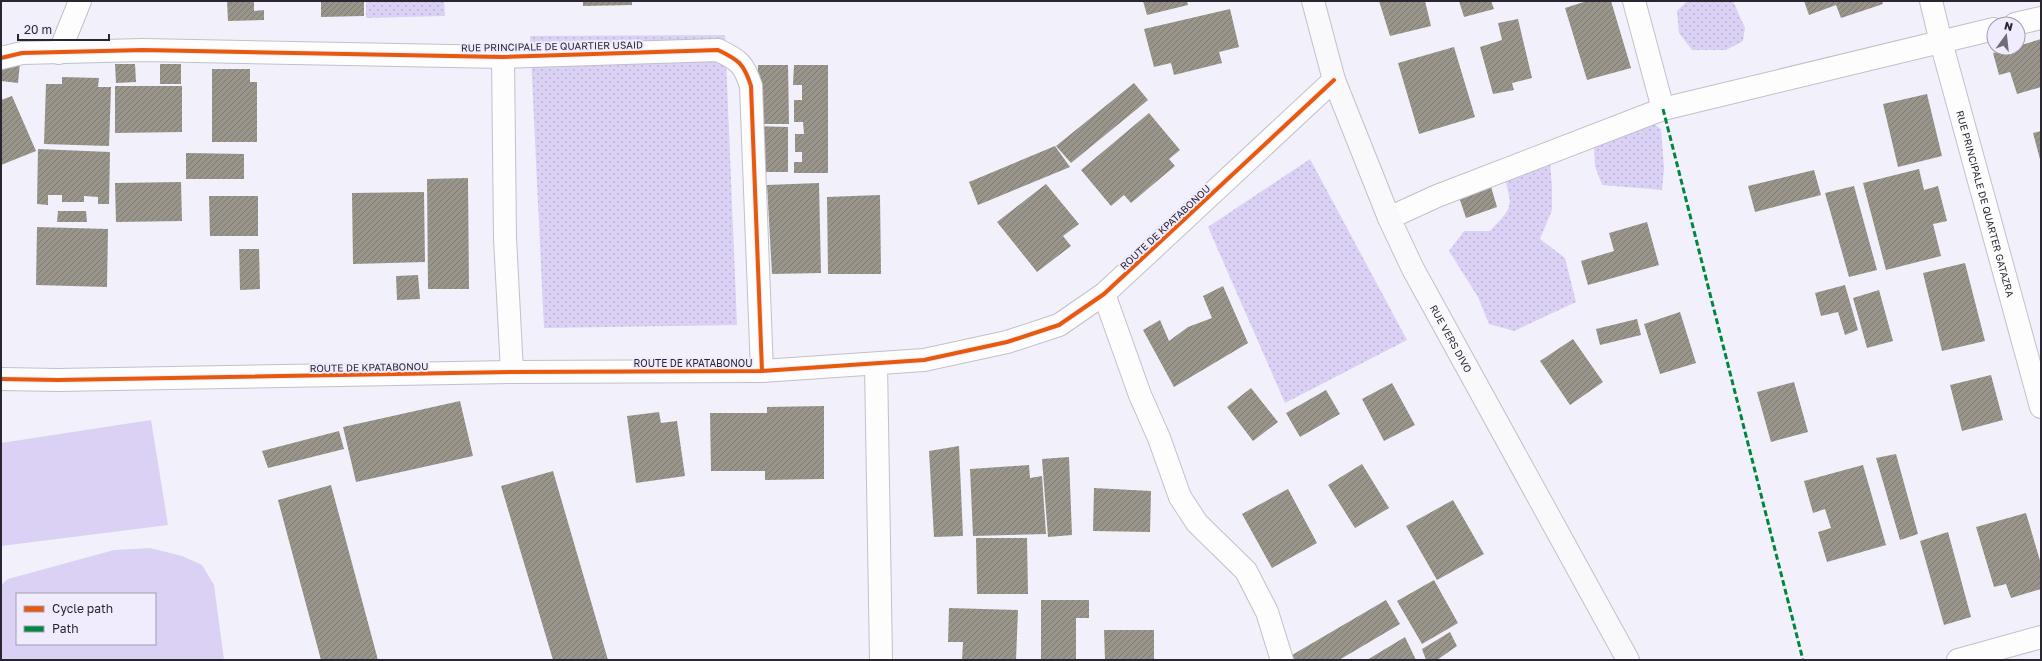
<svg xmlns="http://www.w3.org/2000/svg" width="2042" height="661" font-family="'Golos Text',sans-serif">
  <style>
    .grass { fill: url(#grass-dots) }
    .park { fill: #dad1f4; fill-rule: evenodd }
    .building { fill: url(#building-hatch) }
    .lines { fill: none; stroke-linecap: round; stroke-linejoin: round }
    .minor-casing { stroke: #c2c0ca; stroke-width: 24 }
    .secondary-casing { stroke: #c2c0ca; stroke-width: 24 }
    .minor { stroke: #fdfdfe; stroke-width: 22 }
    .secondary { stroke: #f9f8fb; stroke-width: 22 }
    .quiet { stroke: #00873e; stroke-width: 3; stroke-dasharray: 6 3; stroke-linecap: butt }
    .cycleway-casing { stroke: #f0ecfe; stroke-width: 6 }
    .cycleway { stroke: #e8590c; stroke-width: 4 }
    .labels { text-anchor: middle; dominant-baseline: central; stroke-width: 4; stroke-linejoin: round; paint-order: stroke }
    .street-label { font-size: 10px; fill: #292632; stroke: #f0ecfe }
  </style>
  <defs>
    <pattern id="grass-dots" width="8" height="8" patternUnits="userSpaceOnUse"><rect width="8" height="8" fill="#dad1f4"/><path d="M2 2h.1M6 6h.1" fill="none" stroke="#bbb3d2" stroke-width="1.8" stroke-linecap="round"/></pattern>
    <pattern id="building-hatch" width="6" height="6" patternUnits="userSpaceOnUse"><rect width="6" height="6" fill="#9a958b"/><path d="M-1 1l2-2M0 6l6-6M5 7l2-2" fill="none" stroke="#7e7972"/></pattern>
  </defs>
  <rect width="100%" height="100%" fill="#f2f0fa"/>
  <path class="grass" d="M366 1H444L445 16 366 18Z
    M1687 1H1733L1745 28 1743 41 1726 50H1692L1679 33 1677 11Z
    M725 35 737 325 544 328 530 36Z
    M1651 122 1661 129 1664 168 1662 190 1602 185 1595 166 1594 146Z
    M1549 147 1552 188V210L1540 239 1565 258 1576 302 1514 331 1489 324 1478 297 1449 251 1464 231H1490C1513 207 1513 208 1504 176Z
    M1310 159 1407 340 1285 403 1208 227Z"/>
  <path class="park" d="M151 420 168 525 1 546V443Z
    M150 548 182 556 202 565 214 585 224 660H1V585L8 579 114 550ZM17 594H155V644H17Z"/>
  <path class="building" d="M227 1H254V11L264 10V20L228 21Z
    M321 1H364V16L321 17Z
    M583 1H632V5L583 6Z
    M1143 1H1187L1188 5 1147 15Z
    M1379 1H1425L1431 26 1390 36Z
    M1459 1H1491L1494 9 1464 17Z
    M1587 1H1611L1631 68 1587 80 1565 8Z
    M1804 1H1882L1883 4 1841 18 1836 5 1809 15Z
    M1230 9 1239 47 1219 52 1222 63 1174 75 1171 63 1154 67 1144 29Z
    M1518 19 1532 78 1512 83 1514 90 1493 94 1480 47 1502 40 1498 23Z
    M2041 39V87L2017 94 2010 72 1999 75 1993 53 2018 48V46Z
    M1454 47 1475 117 1419 134 1398 63Z
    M1 61 20 63 18 83 1 81Z
    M115 64H135L136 82 116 83Z
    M160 64H181V84H160Z
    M758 65H788L789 124H758Z
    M794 65H828V173H794V162H802V152H795V134H804L803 122H794V100H802V85H793Z
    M212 69H250V82H257V142H212Z
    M62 77 99 78 98 87H111L109 146 44 144 46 84H62Z
    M1134 83 1148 100 1071 163 1056 146Z
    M115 86H182V132L115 133Z
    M1927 94 1942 156 1898 167 1883 104Z
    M12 96 36 151 1 165V100Z
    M1149 113 1180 150 1169 159 1175 166 1131 203 1124 195 1111 206 1081 170Z
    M758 126 788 127V172H759Z
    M2041 131V163L2033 133Z
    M1055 146 1070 167 978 205 969 182Z
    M38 149 110 152 109 204H98V197L84 196V202H62V195H48V205L37 204Z
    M186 153 244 154V179H186Z
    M1919 169 1924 190 1938 186 1947 221 1933 224 1941 256 1886 270 1863 183Z
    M1814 170 1821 195 1755 212 1748 186Z
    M468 178 469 289H428L427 179Z
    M1489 180 1497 207 1466 218 1457 191Z
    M181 182 182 221 116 222 115 183Z
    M819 183 821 273 772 274 767 185Z
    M1046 184 1079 224 1063 236 1071 246 1037 272 997 222Z
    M1854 186 1877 270 1849 277 1825 193Z
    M424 192 425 262 353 264 352 193Z
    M880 195 881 274H828L827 197Z
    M209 196H258V236H210Z
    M58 211H86L87 222H57Z
    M1647 222 1659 265 1588 285 1581 261 1614 251 1609 233Z
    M37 227 108 229 107 287 36 285Z
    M239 249H259L260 289 240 290Z
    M1965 263 1985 341 1942 351 1923 273Z
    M418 275 420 299 397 300 396 276Z
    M1845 285 1858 330 1845 335 1838 312 1821 316 1815 293Z
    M1223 286 1248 343 1174 387 1143 330 1160 320 1169 341 1188 327 1212 318 1203 296Z
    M1879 290 1893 341 1867 348 1853 298Z
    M1680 312 1696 363 1660 374 1644 324Z
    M1637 319 1641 335 1600 345 1596 329Z
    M1573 339 1603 382 1570 405 1540 361Z
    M1991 375 2003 420 1962 431 1950 385Z
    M1794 382 1808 432 1771 442 1757 392Z
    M1392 383 1415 425 1384 441 1362 399Z
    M1251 388 1278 422 1253 441 1227 407Z
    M1326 390 1340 414 1300 437 1286 413Z
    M460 401 473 456 356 482 343 427Z
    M824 406V479L765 480V471H711L710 413H767V407Z
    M659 412 661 423 677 421 685 476 636 483 627 416Z
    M339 431 344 449 268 468 262 451Z
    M959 446 963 536 934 537 929 451Z
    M1896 454 1918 534 1900 540 1876 458Z
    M1069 457 1072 535 1048 537 1042 459Z
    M1362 464 1389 508 1355 528 1328 485Z
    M1029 465 1030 478 1042 476 1046 534 973 536 970 469Z
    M1863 465 1886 545 1827 562 1818 532 1831 528 1825 509 1813 513 1804 481Z
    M553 471 608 660H553L501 486Z
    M331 485 378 660H321L278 500Z
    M1094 488 1151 491 1150 532 1093 531Z
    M1288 489 1317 543 1272 568 1242 514Z
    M1453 500 1484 554 1437 580 1406 526Z
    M2026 513 2041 564V589L2011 598 2006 584 1994 587 1976 527Z
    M1948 532 1971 617 1944 625 1920 541Z
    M976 538H1027L1028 594H977Z
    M1434 580 1458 623 1422 644 1397 601Z
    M1041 600H1089V618H1076V660H1041Z
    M1386 600 1400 624 1339 660H1294L1292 655Z
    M949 608 1018 610 1016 660H962L963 642H948Z
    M1104 630H1154V660H1105Z
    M1450 632 1457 646 1437 660H1426L1422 649Z
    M1405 637 1416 660H1367Z"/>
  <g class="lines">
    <defs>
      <g id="minor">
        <path d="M1634 1 1663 109"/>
        <path id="s1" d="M1931 1 1941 42 2041 407"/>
        <path d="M2015 24 2041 18"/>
        <path d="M59 53 80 1"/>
        <path d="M503 57 505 238 512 372"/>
        <path d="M1 58 22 53 143 50 503 57 718 50C739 60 744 64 751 86L762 371"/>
        <path d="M1389 218 1437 196 1663 109 1994 29"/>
        <path d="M1104 294 1140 395 1159 438 1180 497 1197 523 1246 571 1267 612 1282 660"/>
        <path d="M876 364 881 660"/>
        <path d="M1 379 58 380 512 372 762 371 924 360 1007 342 1059 325 1104 294 1334 80"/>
        <path d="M1958 660 2041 637"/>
      </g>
      <g id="secondary">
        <path id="s2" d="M1313 1 1334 80 1389 218 1413 269 1628 660"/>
      </g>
    </defs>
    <use href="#minor" class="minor-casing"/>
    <use href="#secondary" class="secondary-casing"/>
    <use href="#minor" class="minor"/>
    <use href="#secondary" class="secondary"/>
    <path class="quiet" d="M1663 109 1803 660"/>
    <defs>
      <path id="cycleway" d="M1 58 22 53 143 50 503 57 718 50C739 60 744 64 751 86L762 371
        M1 379 58 380 512 372 762 371 924 360 1007 342 1059 325 1104 294 1334 80"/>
    </defs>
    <use href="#cycleway" class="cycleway-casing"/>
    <use href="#cycleway" class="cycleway"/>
  </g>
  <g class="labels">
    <g class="street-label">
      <text transform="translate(552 46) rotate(-1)">RUE PRINCIPALE DE QUARTIER USAID</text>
      <text stroke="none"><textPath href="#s1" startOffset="210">RUE PRINCIPALE DE QUARTER GATAZRA</textPath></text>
      <text transform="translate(1165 227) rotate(-43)">ROUTE DE KPATABONOU</text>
      <text stroke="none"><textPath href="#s2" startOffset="366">RUE VERS DIVO</textPath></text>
      <text x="693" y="363">ROUTE DE KPATABONOU</text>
      <text transform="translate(369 367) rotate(-1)">ROUTE DE KPATABONOU</text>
    </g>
  </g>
  <rect width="2042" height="661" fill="none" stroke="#292632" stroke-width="4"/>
  <rect x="16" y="593" width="140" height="52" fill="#f0ecfe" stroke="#a09dac"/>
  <rect x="24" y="606" width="20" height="6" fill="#e8590c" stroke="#a09dac"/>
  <text x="52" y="613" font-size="12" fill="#292632">Cycle path</text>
  <rect x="24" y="626" width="20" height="6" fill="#00873e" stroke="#a09dac"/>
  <text x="52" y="633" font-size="12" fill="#292632">Path</text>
  <g transform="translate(2006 36) rotate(15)"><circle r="19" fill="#f0ecfe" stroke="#a09dac"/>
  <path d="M0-3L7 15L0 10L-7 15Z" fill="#6f6d78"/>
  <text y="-6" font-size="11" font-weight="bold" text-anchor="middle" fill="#292632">N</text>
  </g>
  <path d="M18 34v6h91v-6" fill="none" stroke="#292632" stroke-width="2"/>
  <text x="24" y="34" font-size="12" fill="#292632" stroke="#f0ecfe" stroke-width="3" paint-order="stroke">20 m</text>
</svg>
